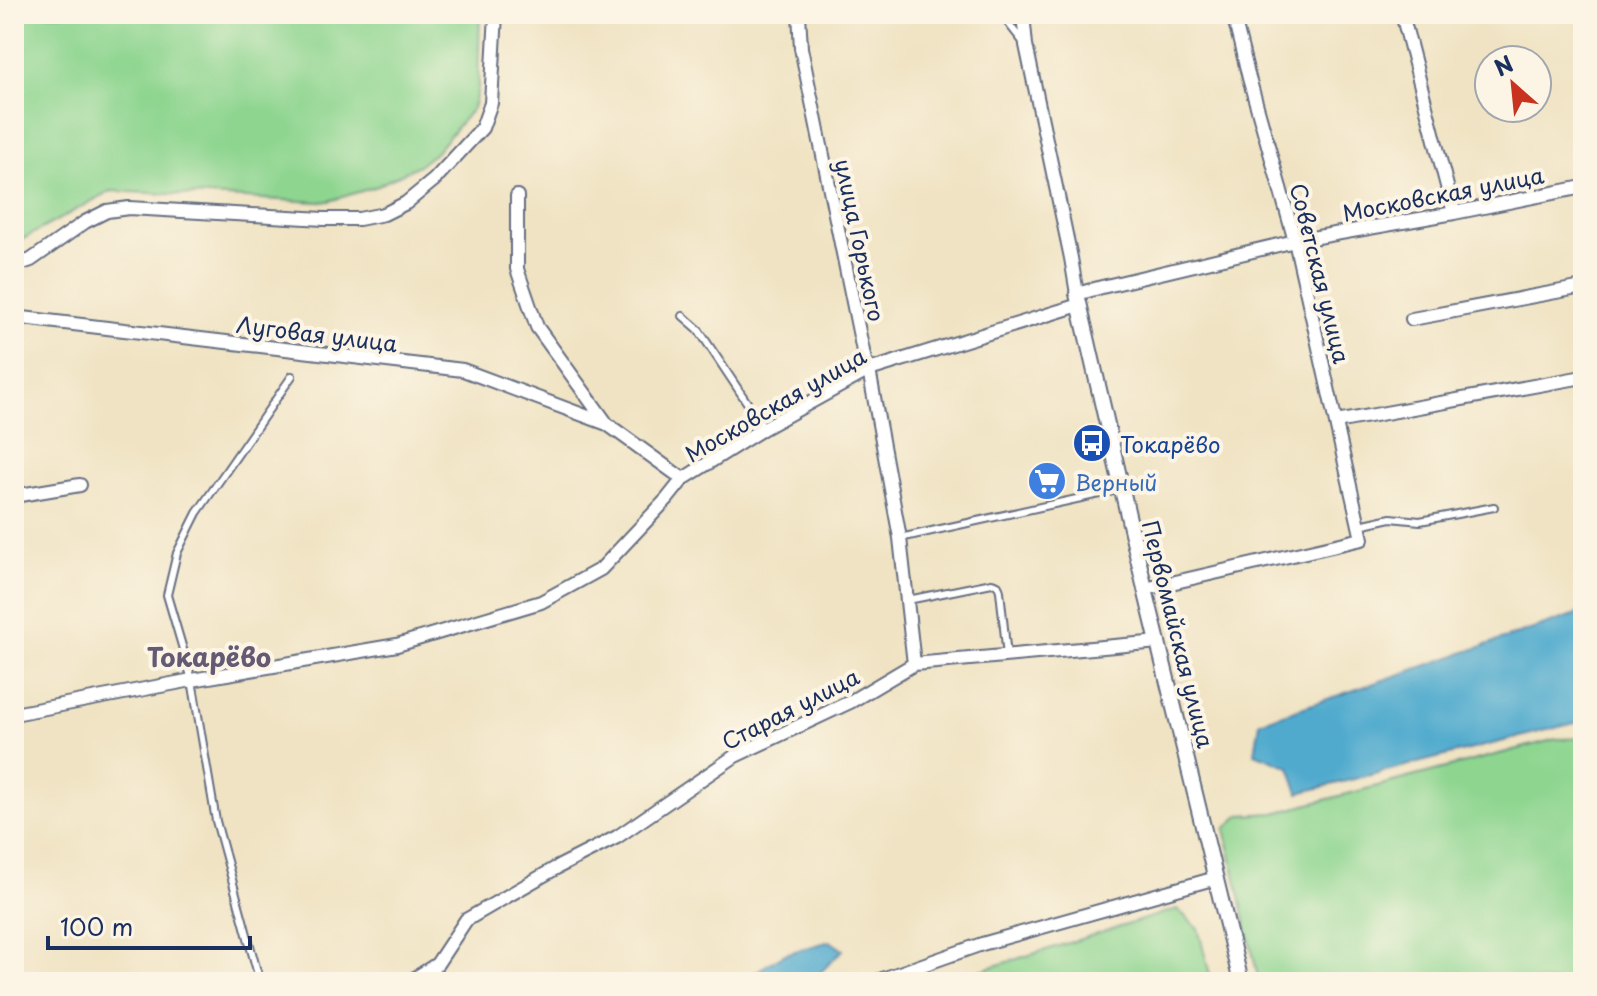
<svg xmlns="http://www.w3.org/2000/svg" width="1597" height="996" font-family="'Playpen Sans',sans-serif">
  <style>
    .green { fill: #8ed590; stroke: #548277; stroke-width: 2 }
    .water { fill: #50aace; stroke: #366c96; stroke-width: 2 }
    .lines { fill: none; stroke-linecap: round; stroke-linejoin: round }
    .service-casing { stroke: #666e81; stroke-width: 10 }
    .minor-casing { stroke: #666e81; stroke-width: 16 }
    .tertiary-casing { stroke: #666e81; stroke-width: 18 }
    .service { stroke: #fff; stroke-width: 6 }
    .minor { stroke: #fff; stroke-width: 12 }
    .tertiary { stroke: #fff; stroke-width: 14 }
    .labels { text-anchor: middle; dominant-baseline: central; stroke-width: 8; stroke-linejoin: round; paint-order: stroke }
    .street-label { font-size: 22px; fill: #1b2f5e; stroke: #fcf5e5 }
    .transit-label { font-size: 22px; fill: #164399; stroke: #fcf5e5; text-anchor: start }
    .shop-label { font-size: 22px; fill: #366cbe; stroke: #fcf5e5; text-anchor: start }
    .quarter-label { font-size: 26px; font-weight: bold; fill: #655a73; stroke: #fcf5e5 }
  </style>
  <rect width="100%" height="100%" fill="#fcf5e5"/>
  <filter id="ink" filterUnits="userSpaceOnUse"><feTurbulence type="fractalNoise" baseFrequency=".0125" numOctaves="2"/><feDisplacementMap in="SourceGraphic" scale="16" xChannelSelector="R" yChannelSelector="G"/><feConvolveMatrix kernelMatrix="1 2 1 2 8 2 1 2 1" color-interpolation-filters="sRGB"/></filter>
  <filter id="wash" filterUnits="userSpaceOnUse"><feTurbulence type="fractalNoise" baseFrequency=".006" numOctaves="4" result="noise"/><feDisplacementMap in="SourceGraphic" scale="32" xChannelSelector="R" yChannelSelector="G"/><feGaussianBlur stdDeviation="1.8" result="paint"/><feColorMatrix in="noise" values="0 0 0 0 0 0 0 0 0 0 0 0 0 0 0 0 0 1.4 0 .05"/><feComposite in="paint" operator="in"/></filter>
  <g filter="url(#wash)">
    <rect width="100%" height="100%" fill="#f0e3c3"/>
    <path class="green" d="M14 14H480L478 89 473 108 435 153 419 165 375 187 329 201 319 202 110 191 14 244Z
      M1583 738V982H1259L1225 829 1240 815 1275 813 1556 739Z
      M1177 909 1198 928 1212 982H943Z"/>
    <path class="water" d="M1583 612V721L1299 793 1290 767 1255 753 1260 722Z
      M830 941 843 950 811 982H750V975L785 954Z"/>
  </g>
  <g filter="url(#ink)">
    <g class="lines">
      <defs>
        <path id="service" d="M1001 14 1023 42
          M683 316 698 329 764 428
          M1360 525 1391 518 1420 521 1494 507
          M900 538 1122 489
          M908 600 992 583 998 585 1000 591 1007 656
          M260 982 216 821 192 680 167 595 177 553 197 513 292 376"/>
        <path id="minor" d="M799 14 801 48 865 361 869 370 900 538 914 664
          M1023 14 1026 45 1071 258 1077 294 1102 287 1295 241 1454 213 1583 187
          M1402 14 1454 213
          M517 196V269L537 327 607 424 683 479
          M14 266 31 260 85 222 107 211 129 208 324 219H359L384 214 406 203 434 180 482 128 491 103 496 14
          M14 317 463 370 607 424
          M1412 319 1583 287
          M1336 422 1583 377
          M14 496 80 485
          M1145 589 1362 539 1295 241 1249 78 1234 18
          M14 714 192 680 397 645 541 602 601 569 667 499 683 479 764 428 869 370 1079 305
          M409 982 437 964 466 920 556 868 617 837 735 756 850 702 914 664 1159 642
          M874 982 982 944 1216 878"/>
        <path id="tertiary" d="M1077 294 1145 589 1241 982"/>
      </defs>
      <use href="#service" class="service-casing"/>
      <use href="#minor" class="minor-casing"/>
      <use href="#tertiary" class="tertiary-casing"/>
      <use href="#service" class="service"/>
      <use href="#minor" class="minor"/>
      <use href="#tertiary" class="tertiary"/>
    </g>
  </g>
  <defs>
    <symbol id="bus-disc" viewBox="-11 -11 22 22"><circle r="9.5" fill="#1a4fb4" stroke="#fcf5e5"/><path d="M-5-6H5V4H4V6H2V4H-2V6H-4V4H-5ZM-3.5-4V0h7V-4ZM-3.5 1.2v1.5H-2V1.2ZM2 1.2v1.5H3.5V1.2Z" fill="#fff"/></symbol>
    <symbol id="supermarket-disc" viewBox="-11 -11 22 22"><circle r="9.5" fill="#3f7fe0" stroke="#fcf5e5"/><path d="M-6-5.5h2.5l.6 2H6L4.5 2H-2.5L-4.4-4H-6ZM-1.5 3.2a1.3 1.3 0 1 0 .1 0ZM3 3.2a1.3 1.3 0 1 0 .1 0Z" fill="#fff"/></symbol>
  </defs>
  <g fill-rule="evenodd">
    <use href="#bus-disc" x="1070" y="421" width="44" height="44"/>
    <use href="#supermarket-disc" x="1025" y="459" width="44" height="44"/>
  </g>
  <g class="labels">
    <g class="street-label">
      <text transform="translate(1443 193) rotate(-11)">Московская улица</text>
      <text transform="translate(861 240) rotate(78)">улица Горького</text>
      <text transform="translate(1321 273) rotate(76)">Советская улица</text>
      <text transform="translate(317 333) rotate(7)">Луговая улица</text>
      <text transform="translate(775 404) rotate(-30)">Московская улица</text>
      <text transform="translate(1179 634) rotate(76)">Первомайская улица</text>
      <text transform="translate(790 708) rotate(-27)">Старая улица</text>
    </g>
    <g class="transit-label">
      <text x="1120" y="443">Токарёво</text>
    </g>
    <g class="shop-label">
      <text x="1075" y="481">Верный</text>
    </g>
    <g class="quarter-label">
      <text x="209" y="656">Токарёво</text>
    </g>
  </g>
  <rect width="1597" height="996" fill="none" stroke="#fcf5e5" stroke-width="48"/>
  <g transform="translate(1513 84) rotate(333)"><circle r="38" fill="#fcf5e5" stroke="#a2a6af" stroke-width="2"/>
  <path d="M0-6L14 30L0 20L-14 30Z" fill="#c8321e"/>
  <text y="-12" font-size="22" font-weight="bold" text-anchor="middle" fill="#1b2f5e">N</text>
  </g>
  <path d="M48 936v12h202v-12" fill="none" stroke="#1b2f5e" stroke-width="4"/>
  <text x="60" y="936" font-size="24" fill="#1b2f5e" stroke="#fcf5e5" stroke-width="6" paint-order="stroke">100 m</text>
</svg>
